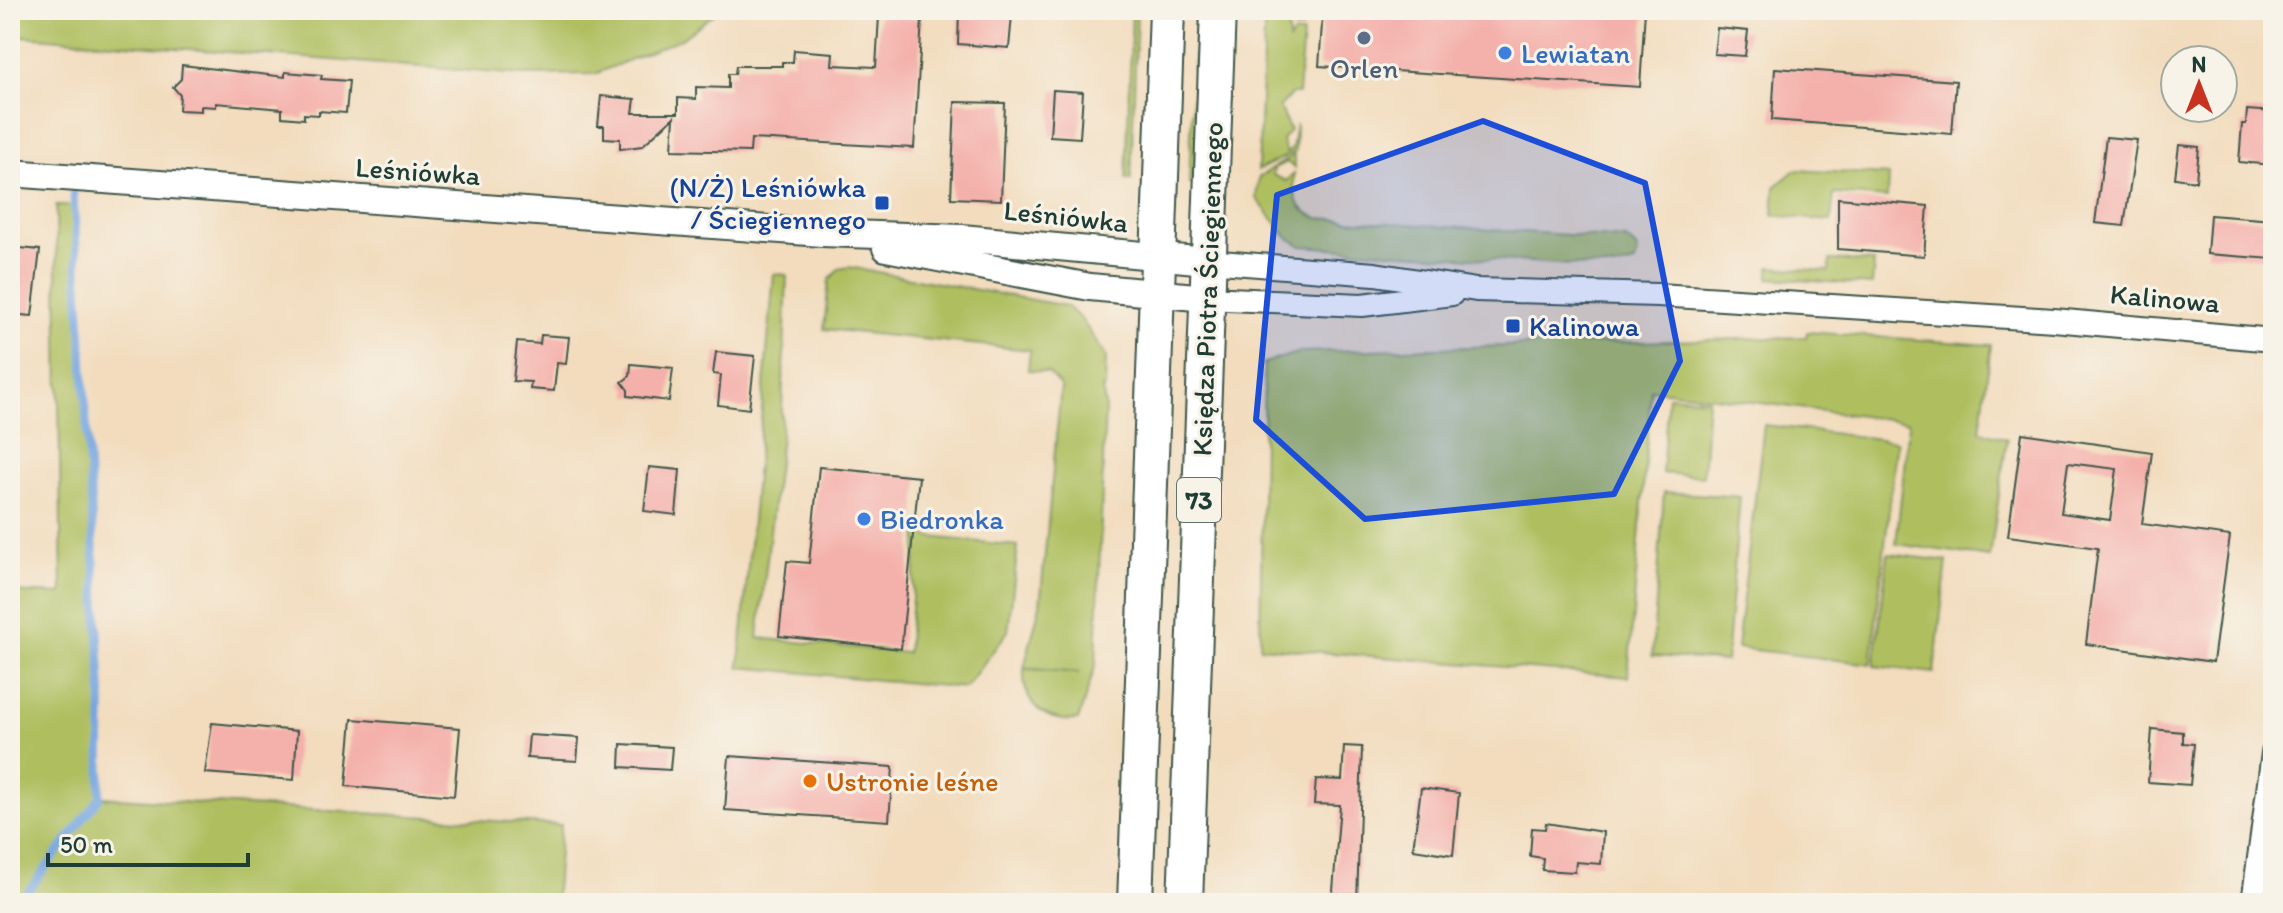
<svg xmlns="http://www.w3.org/2000/svg" width="2283" height="913" font-family="Itim,sans-serif">
  <style>
    .green { fill: #afbf61; stroke: #677e4a; stroke-width: 2 }
    .lines { fill: none; stroke-linecap: round; stroke-linejoin: round }
    .stream { stroke: #76a6e0; stroke-width: 8 }
    .building { fill: #f4b0aa; fill-rule: evenodd }
    .minor-casing { stroke: #3f5549; stroke-width: 26 }
    .tertiary-casing { stroke: #3f5549; stroke-width: 30 }
    .primary-casing { stroke: #3f5549; stroke-width: 38 }
    .minor { stroke: #fff; stroke-width: 22 }
    .tertiary { stroke: #fff; stroke-width: 26 }
    .primary { stroke: #fff; stroke-width: 34 }
    .marked { fill: #1d4ed8; fill-opacity: 0.2; stroke: #1d4ed8; stroke-width: 6; stroke-linejoin: round }
    .service-dot { fill: #5c6f8a; stroke: #f7f3e8; stroke-width: 3 }
    .shop-dot { fill: #3f7fe0; stroke: #f7f3e8; stroke-width: 3 }
    .transit-dot { fill: #1a4fb4; stroke: #f7f3e8; stroke-width: 3 }
    .food-dot { fill: #e8710a; stroke: #f7f3e8; stroke-width: 3 }
    .labels { text-anchor: middle; dominant-baseline: central; stroke-width: 6; stroke-linejoin: round; paint-order: stroke }
    .shield { fill: #f7f3e8; stroke: #60746a; stroke-width: 2 }
    .shield-label { font-size: 26px; font-weight: bold; fill: #1f3d34 }
    .shop-label { font-size: 28px; fill: #366cbe; stroke: #f7f3e8; text-anchor: start }
    .service-label { font-size: 28px; fill: #4e5e75; stroke: #f7f3e8 }
    .street-label { font-size: 28px; fill: #1f3d34; stroke: #f7f3e8 }
    .transit-label { font-size: 28px; fill: #164399; stroke: #f7f3e8; text-anchor: end }
    .food-label { font-size: 28px; fill: #c56008; stroke: #f7f3e8; text-anchor: start }
  </style>
  <rect width="100%" height="100%" fill="#f7f3e8"/>
  <filter id="ink" filterUnits="userSpaceOnUse"><feTurbulence type="fractalNoise" baseFrequency=".0125" numOctaves="2"/><feDisplacementMap in="SourceGraphic" scale="16" xChannelSelector="R" yChannelSelector="G"/><feConvolveMatrix kernelMatrix="1 2 1 2 8 2 1 2 1" color-interpolation-filters="sRGB"/></filter>
  <filter id="wash" filterUnits="userSpaceOnUse"><feTurbulence type="fractalNoise" baseFrequency=".006" numOctaves="4" result="noise"/><feDisplacementMap in="SourceGraphic" scale="32" xChannelSelector="R" yChannelSelector="G"/><feGaussianBlur stdDeviation="1.8" result="paint"/><feColorMatrix in="noise" values="0 0 0 0 0 0 0 0 0 0 0 0 0 0 0 0 0 1.4 0 .05"/><feComposite in="paint" operator="in"/></filter>
  <g filter="url(#wash)">
    <rect width="100%" height="100%" fill="#f2dcbd"/>
    <path class="green" d="M10 10H719L683 38 595 74 523 75 10 35Z
      M1132 10H1137L1131 180 1126 179Z
      M1196 10H1202L1194 184H1189Z
      M1265 10H1294V16L1303 17 1302 29H1294L1295 22H1288L1289 41 1294 34H1303L1298 94H1292L1279 107 1290 130 1282 140 1286 153 1292 149 1296 124 1295 152 1258 170Z
      M1294 155V168L1287 162 1274 168 1273 175 1286 181 1294 174C1293 195 1295 210 1318 218L1626 239 1638 250 1635 263 1614 268 1302 246 1287 237 1256 198 1259 177Z
      M1795 170 1888 175 1887 198 1834 194 1831 221 1773 215 1775 187Z
      M56 206H75L102 693 100 797 561 825 555 903H10V592L62 594Z
      M1830 260 1874 262 1872 285 1769 278V267L1829 271Z
      M849 267 1066 306 1081 319 1106 356 1105 387 1102 388 1105 405 1096 664 1078 720C1044 723 1022 704 1024 669L1080 673 1024 668 1040 605 1061 387 1049 373 1028 370 1030 350 824 329 829 280 839 269Z
      M774 274 787 275 781 436 758 638 907 653 918 533 930 537 1018 546 1008 631 965 688 739 667Z
      M1807 332 1991 345 1980 431 2007 439 1990 557 1896 544 1909 422 1651 389 1628 677 1260 647 1264 363 1300 352 1806 337Z
      M1668 396 1708 399 1703 476 1662 473Z
      M1764 425 1897 441 1871 664 1737 648Z
      M1664 492 1740 497 1726 661 1652 656Z
      M1888 554 1947 561 1934 673 1874 666Z"/>
    <g class="lines">
      <path class="stream" d="M19 903 100 797 102 693 73 187"/>
    </g>
    <g id="blocks">
      <path class="building" d="M1323 10H1645L1640 87 1319 66Z
        M959 11 1012 15 1009 48 958 44Z
        M879 16 922 19 914 148 751 139 750 152 672 150 674 117 642 146 620 149V139L604 138V126H598L601 96 635 99 633 113H678V98L696 99V87L728 88V74H735L736 66H782V62H793L794 50 833 53 832 65 876 67Z
        M1717 28 1748 31 1745 56 1714 54Z
        M182 65 285 77V72L322 75 321 79 349 81 346 113 319 111V115L304 114V119L282 117V109L216 103V107L201 106V111L179 110 180 95 173 87 181 79Z
        M1775 68 1956 81 1952 134 1772 120Z
        M1053 90 1083 92 1080 138 1050 136Z
        M955 102 1005 103 1001 200 951 198Z
        M2247 110 2273 112V165L2239 162 2242 124H2246Z
        M2106 137 2137 140 2124 226 2095 223Z
        M2179 145 2199 147 2196 181 2175 178Z
        M1838 198 1928 206 1924 256 1838 249Z
        M2210 215 2273 220V259L2207 254Z
        M10 247 40 250 32 316 10 314Z
        M541 335 569 337 566 364 557 363 554 391 530 389 531 382 513 381 517 342 540 344Z
        M716 352 755 356 749 409 718 405 721 375 713 374Z
        M631 364 673 368 669 401 628 396V390L622 382 630 376Z
        M2022 433 2152 452 2142 524 2230 536 2213 662 2086 644 2098 548 2008 536ZM2068 463 2117 469 2110 520 2061 513Z
        M649 467 680 470 676 515 644 511Z
        M819 467 919 477 901 649 779 636 787 561 809 563Z
        M352 719 460 728 454 796 346 786Z
        M212 723 297 731 294 780 205 773Z
        M2152 729 2183 732V743L2194 744 2190 785 2148 782Z
        M529 735 579 738 577 761 527 758Z
        M621 744 672 747 670 770 620 767Z
        M1344 746 1362 747 1357 903H1332L1340 805 1314 804 1316 779 1342 780Z
        M729 756 893 767 889 821 725 810Z
        M1421 788 1459 793 1453 855 1413 849Z
        M1546 823 1603 832 1601 864 1576 862 1575 872 1542 870 1543 858 1530 856 1532 828 1545 829Z"/>
    </g>
  </g>
  <g filter="url(#ink)">
    <use href="#blocks" fill-opacity="0" stroke="#3f5549" stroke-width="2"/>
    <g class="lines">
      <defs>
        <path id="minor" d="M1207 261 1375 274 1476 290 1658 295 2054 320 2273 340
          M1206 298 1362 305 1452 294
          M2253 903 2273 753"/>
        <path id="tertiary" d="M10 173 822 233 962 238 1207 261
          M886 248 1090 287 1206 298"/>
        <path id="primary" d="M1135 903 1167 10
          M1185 903 1218 10"/>
      </defs>
      <use href="#minor" class="minor-casing"/>
      <use href="#tertiary" class="tertiary-casing"/>
      <use href="#primary" class="primary-casing"/>
      <use href="#minor" class="minor"/>
      <use href="#tertiary" class="tertiary"/>
      <use href="#primary" class="primary"/>
    </g>
  </g>
  <path class="marked" d="M1483 121 1645 183 1680 361 1614 494 1365 519 1256 420 1277 195Z"/>
  <circle class="service-dot" cx="1364" cy="38" r="8"/>
  <g class="shop-dot">
    <circle cx="1505" cy="53" r="8"/>
    <circle cx="864" cy="519" r="8"/>
  </g>
  <g class="transit-dot">
    <rect x="874" y="195" width="16" height="16" rx="4"/>
    <rect x="1505" y="318" width="16" height="16" rx="4"/>
  </g>
  <circle class="food-dot" cx="810" cy="781" r="8"/>
  <g class="labels">
    <rect class="shield" x="1177" y="478" width="44" height="44" rx="6"/>
    <g class="shield-label">
      <text x="1199" y="500">73</text>
    </g>
    <g class="shop-label">
      <text x="1521" y="53">Lewiatan</text>
      <text x="880" y="519">Biedronka</text>
    </g>
    <g class="service-label">
      <text x="1364" y="68">Orlen</text>
    </g>
    <g class="street-label">
      <text transform="translate(418 171) rotate(4)">Leśniówka</text>
      <text transform="translate(1066 216) rotate(6)">Leśniówka</text>
      <text transform="translate(1207 289) rotate(-88)">Księdza Piotra Ściegiennego</text>
      <text transform="translate(2165 298) rotate(5)">Kalinowa</text>
    </g>
    <g class="transit-label">
      <text x="866" y="187">(N/Ż) Leśniówka<tspan x="866" dy="32">/ Ściegiennego</tspan></text>
      <text x="1529" y="326" text-anchor="start">Kalinowa</text>
    </g>
    <g class="food-label">
      <text x="826" y="781">Ustronie leśne</text>
    </g>
  </g>
  <rect width="2283" height="913" fill="none" stroke="#f7f3e8" stroke-width="40"/>
  <g transform="translate(2199 84)"><circle r="38" fill="#f7f3e8" stroke="#a1aaa0" stroke-width="2"/>
  <path d="M0-6L14 30L0 20L-14 30Z" fill="#c8321e"/>
  <text y="-12" font-size="22" font-weight="bold" text-anchor="middle" fill="#1f3d34">N</text>
  </g>
  <path d="M48 853v12h200v-12" fill="none" stroke="#1f3d34" stroke-width="4"/>
  <text x="60" y="853" font-size="24" fill="#1f3d34" stroke="#f7f3e8" stroke-width="6" paint-order="stroke">50 m</text>
</svg>
